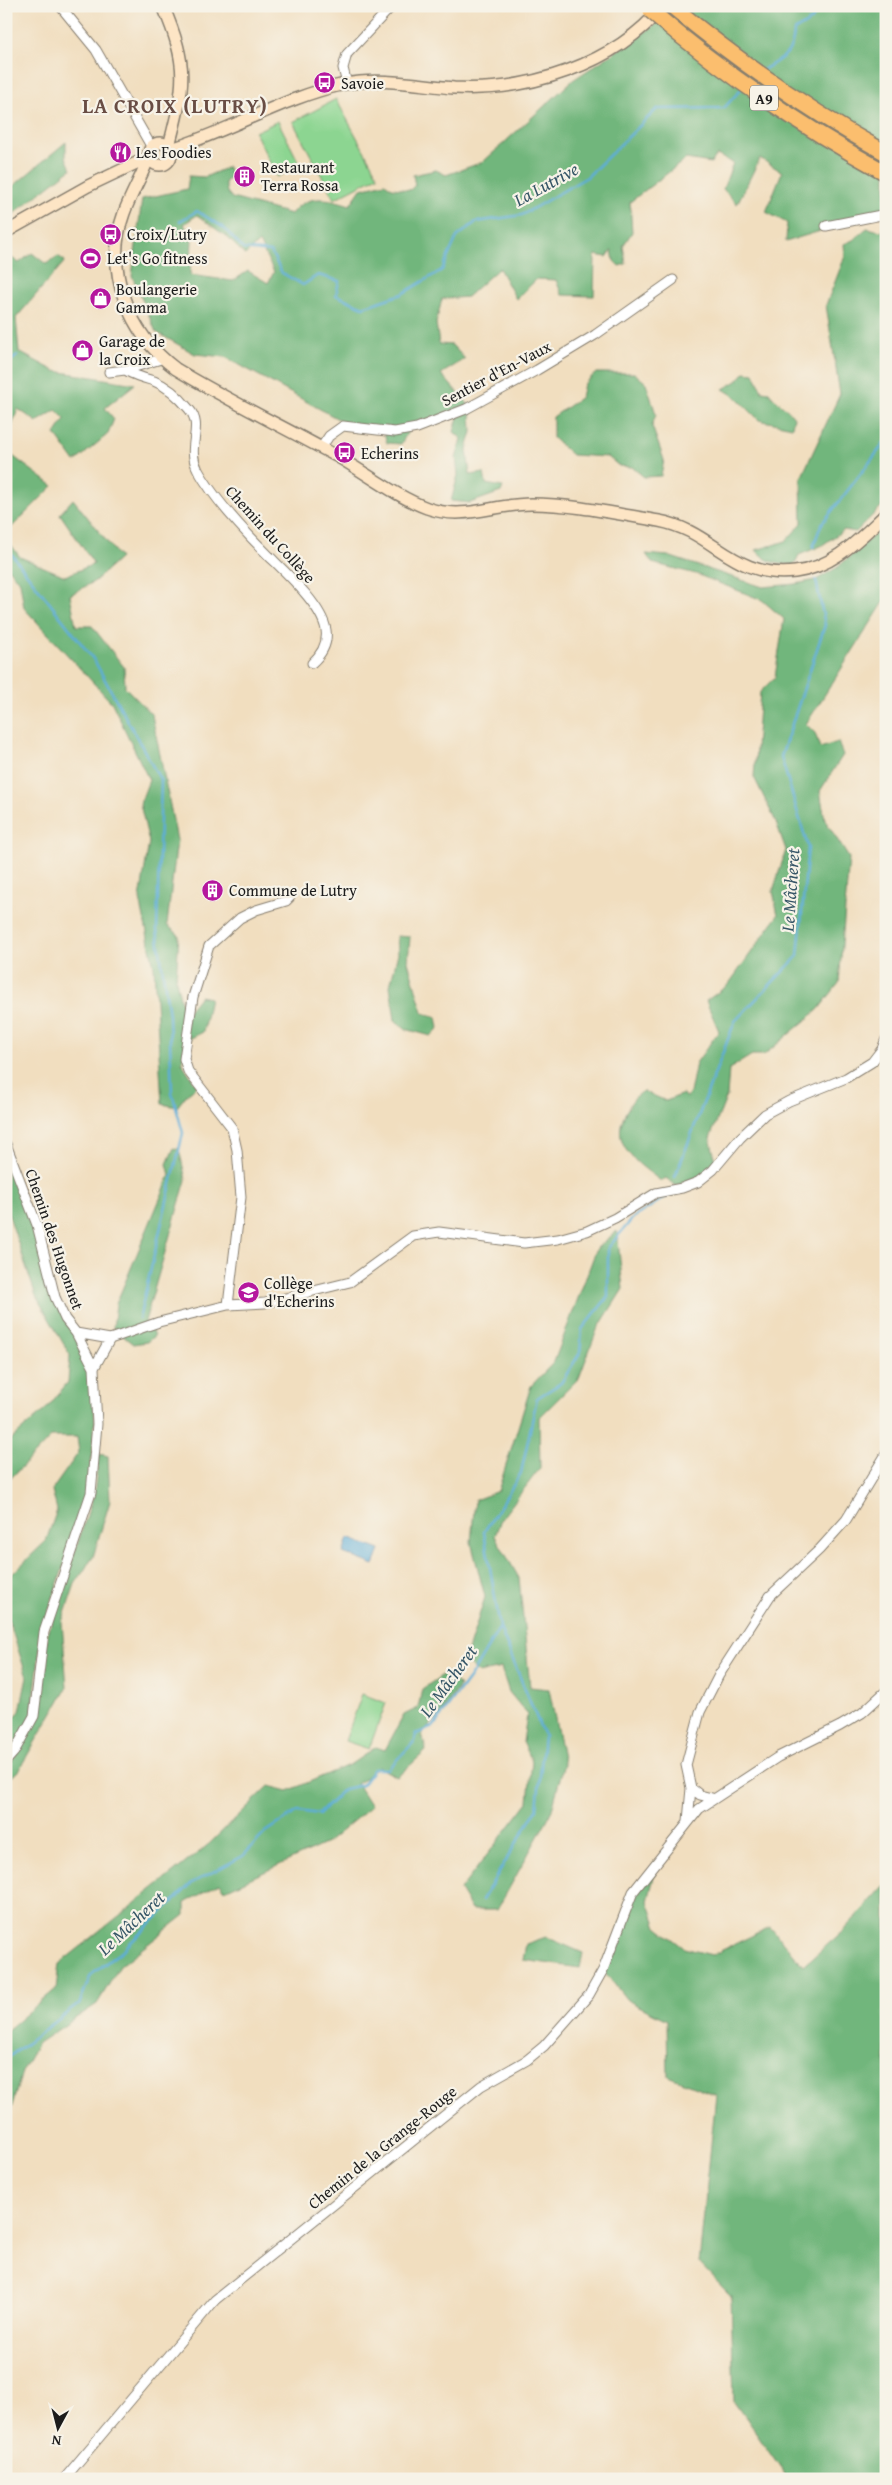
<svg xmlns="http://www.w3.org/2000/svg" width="892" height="2485" font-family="'Gentium Book Plus',serif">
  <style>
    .green { fill: #8cd591; stroke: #547856 }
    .forest { fill: #71b67b; stroke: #46694c; fill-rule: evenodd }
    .water { fill: #5dadd8; stroke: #3c647a }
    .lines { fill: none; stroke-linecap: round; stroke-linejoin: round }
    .stream { stroke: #5dadd8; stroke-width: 2.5 }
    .street-casing { stroke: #867d6e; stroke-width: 11 }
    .secondary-casing { stroke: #867d6e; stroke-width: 14 }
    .highway-casing { stroke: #867d6e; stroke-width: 18 }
    .street { stroke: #fff; stroke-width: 9 }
    .secondary { stroke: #fde5c5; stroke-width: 11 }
    .highway { stroke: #fbbe6e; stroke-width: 15 }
    .highway-bridge-casing { stroke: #867d6e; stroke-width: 18; stroke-linecap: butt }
    .highway-bridge { stroke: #fbbe6e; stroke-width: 15 }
    .labels { text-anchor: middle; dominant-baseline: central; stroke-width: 4.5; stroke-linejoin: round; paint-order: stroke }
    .shield { fill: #f7f3e8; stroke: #5e5c59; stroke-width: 1 }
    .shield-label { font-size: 15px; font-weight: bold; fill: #1c1c1c }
    .poi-label { font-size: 16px; fill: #1c1c1c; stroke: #f7f3e8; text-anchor: start }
    .street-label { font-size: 16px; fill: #1c1c1c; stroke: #f7f3e8 }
    .water-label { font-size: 18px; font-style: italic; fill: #365667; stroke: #f7f3e8 }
    .district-label { font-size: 21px; font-weight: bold; letter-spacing: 1px; fill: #694d44; stroke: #f7f3e8 }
  </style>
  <rect width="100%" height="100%" fill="#f7f3e8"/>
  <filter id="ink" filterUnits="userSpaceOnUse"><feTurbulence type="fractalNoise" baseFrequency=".02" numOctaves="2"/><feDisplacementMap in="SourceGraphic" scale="10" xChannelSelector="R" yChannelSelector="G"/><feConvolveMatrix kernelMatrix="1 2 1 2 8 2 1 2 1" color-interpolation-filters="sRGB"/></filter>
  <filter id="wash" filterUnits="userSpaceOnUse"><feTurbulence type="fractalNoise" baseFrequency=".0096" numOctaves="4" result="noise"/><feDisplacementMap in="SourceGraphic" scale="20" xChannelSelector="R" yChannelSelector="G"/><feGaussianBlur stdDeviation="1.12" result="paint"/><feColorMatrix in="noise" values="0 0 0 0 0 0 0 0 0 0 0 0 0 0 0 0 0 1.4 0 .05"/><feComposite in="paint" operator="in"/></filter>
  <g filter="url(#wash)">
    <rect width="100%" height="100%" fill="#f1debf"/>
    <path class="green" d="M336 99 378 176 334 199 293 122Z
      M278 121 300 165 277 177 255 132Z
      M362 1694 386 1703 369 1749 345 1741Z"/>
    <path class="forest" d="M673 6H886V210C853 224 819 230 786 242L787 223 766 212 782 172 760 158 737 204 723 189 733 163 717 155 711 163 686 159 630 202 632 232 623 246 626 264 619 266 614 261 612 250 607 257 595 255 594 296 562 295 556 280 537 279 516 299 499 268 467 297 442 299 436 323 439 344 452 345 465 359 441 374 469 405 411 426 401 444 387 443 383 429 349 425 225 357 195 354 156 332 132 276 142 199 187 189 189 176 205 177 228 167 231 178 225 182 227 192 232 198 291 214C307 193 328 198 350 205L361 189 385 183 392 188 410 190 415 185 413 175 436 170 446 175 483 162 573 80 651 28ZM197 215 227 237 245 255 259 242 274 272 268 283 248 271 233 281 190 275 192 240 184 224Z
      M66 142V157L71 169 13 214 12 221 6 225V192Z
      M867 228 881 231 886 229V502L856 532 844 530 821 546 799 555 794 565C777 564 767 563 756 550L786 541 802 523 801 478 840 394 826 305 845 256 844 244 853 240Z
      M32 253 46 264 58 256 65 261 16 318 19 352 55 371 135 384 105 408 114 419 108 434 75 462 55 434 65 419 56 410 37 422 18 409 6 443V254L19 263Z
      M745 372 754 373 762 391 769 392C777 403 787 407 794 417L792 427 759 420 736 397 723 389 737 381Z
      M596 373H634L646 383 656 414 652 426 664 460 661 476 644 477 632 467 619 466 608 457 572 455 553 438V417L581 397 584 384Z
      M471 411 472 432 467 449 470 475 484 473 486 484 503 487 501 492 470 503 451 501 458 475 456 458 462 439 454 432 458 417Z
      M6 451 53 486 6 533Z
      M73 499 120 558 95 581 70 595 76 626H92L124 667 125 687 152 715 177 840 167 925 179 935 176 980 184 1015 200 996 210 998 203 1032 185 1041 182 1063 197 1086 188 1093 177 1107 162 1104 154 967 140 899 149 842 140 804 149 780 112 703 24 608 20 582 6 566V538L20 557 65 576 94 564 60 514Z
      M886 524V599L806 724 815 733 820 748 838 742 843 755 820 791 825 820 849 858 839 983 818 1010 764 1055H752L729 1069 727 1096 710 1138 716 1161 700 1176 676 1186 666 1178 661 1181C637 1163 608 1145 626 1112 631 1103 634 1096 643 1091L666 1101 683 1094 686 1098 690 1093 696 1063 719 1031 706 1001 728 985 778 915 773 891 786 850 776 822 754 777 760 692 775 677 784 619 762 600 696 574 652 563 646 554 668 556 763 587 795 584 816 580 838 567Z
      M397 936 410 937 408 962 423 1013 437 1017 439 1028 431 1036 405 1029 395 1020 390 986 398 953Z
      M174 1148 179 1149 186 1180 145 1321 155 1335 147 1342 133 1344 113 1328 116 1304 170 1175 167 1164Z
      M7 1154 35 1232 53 1299 75 1334 91 1369 95 1422 88 1493 42 1631 32 1716 15 1744 6 1728 20 1711 27 1677 6 1612V1580L46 1541 57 1510 52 1490 79 1452 77 1437H51L6 1483V1444L47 1408 68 1382 70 1355 36 1296 6 1207Z
      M617 1231 623 1289 597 1330 579 1378 539 1418 540 1468 501 1519 495 1536 519 1578 530 1687 549 1689 564 1763 551 1813 497 1910H472L460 1890 528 1802 532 1761 523 1742 527 1714 509 1692 501 1668 478 1673 465 1660 485 1597 471 1542 475 1500 498 1491 531 1386 554 1362 597 1248Z
      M99 1454 108 1456 110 1501 93 1557 75 1584 62 1622 67 1688 18 1771 6 1782V1766L17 1755 38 1719 48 1633 94 1494Z
      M447 1672 460 1686 439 1716 422 1733 426 1751 397 1777 379 1767 357 1784 371 1806 327 1843 225 1890 220 1883 185 1903V1915L120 1966 97 2004 38 2043 22 2072 6 2126V2031L56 1989 59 1964 209 1844 269 1786 288 1791 351 1764 376 1747 385 1750 404 1715 418 1708 422 1689Z
      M658 1860 648 1901 657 1927 684 1948 712 1955 770 1927 803 1966 842 1932 886 1884V2479H788L734 2402 731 2296 699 2263 716 2095 668 2076 667 2020 627 2000 603 1970 633 1892Z
      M546 1937 583 1953 580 1968 523 1960 526 1944Z"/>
    <path class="water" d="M348 1538 380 1550 374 1565 343 1553Z"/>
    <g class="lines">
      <path class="stream" d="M763 70C782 58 793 55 794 31L812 20 818 6
        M180 221 197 211 224 228 243 249 271 252 282 273 303 285 318 275 339 281 336 295 363 307 402 294 442 270 457 237 476 222 522 215 587 177 657 109 724 108 742 88
        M6 365 17 356
        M6 547 94 660 161 781 157 930 169 1015 172 1093 183 1133 139 1319
        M813 547 821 525 886 441
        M675 1177 735 1021 798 956 808 847 781 757 825 625 816 580
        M482 1900 537 1809 544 1736 500 1628
        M6 2059 79 2004 91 1975 124 1949 192 1883 243 1856 266 1832 298 1811 319 1814 344 1789 362 1785 374 1769H388L415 1741 416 1734 433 1727 470 1677 500 1627 484 1532 521 1473 537 1398 561 1383 580 1353 582 1329 608 1297V1248L633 1218 669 1195"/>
    </g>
  </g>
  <g filter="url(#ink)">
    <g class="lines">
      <defs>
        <path id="street" d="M60 6 96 50 151 146
          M347 84 343 68 347 54 392 6
          M826 226 886 214
          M125 370C135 376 143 378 154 381 167 386 180 398 189 409 205 427 185 446 198 470 214 499 245 532 268 555 285 572 322 605 326 630 328 643 322 654 312 663
          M109 372 125 370 161 359
          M321 448 329 436 343 426 395 432 417 428 466 409 537 370 595 335 673 280
          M6 1144 37 1225 55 1297 65 1319 76 1333 94 1368
          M228 1305 241 1197 237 1150 232 1128 188 1071 184 1059 193 997 209 946 240 918 256 910 286 901 290 897
          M76 1333 110 1339
          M6 1761 14 1752 34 1716 44 1632 91 1493 97 1424 94 1368 110 1339 159 1322 228 1305 265 1303 350 1282 413 1236 439 1232 524 1243 558 1239 587 1231 615 1218 656 1193 682 1188 698 1182 713 1170 740 1138 765 1114 789 1101 846 1078 872 1062 882 1049 886 1039
          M691 1788 700 1795 712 1798
          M688 1821 691 1788 686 1765 700 1712 719 1675 770 1596 819 1550 846 1520 886 1454
          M64 2479 215 2300 481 2086 527 2060 544 2046 589 1995 603 1970 633 1892 699 1809 778 1757 840 1726 862 1713 886 1691"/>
        <path id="secondary" d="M163 6C189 67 185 84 169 146
          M149 154a11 11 0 1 1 22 0a11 11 0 1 1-22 0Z
          M171 149C230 131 284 97 345 84 381 77 418 85 454 88 527 92 615 65 663 6
          M149 157C142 176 131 194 124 213 103 271 129 334 176 369 229 401 284 427 338 457 366 473 397 497 427 508 465 521 493 504 531 504 573 504 617 514 659 521 714 531 732 579 795 572 834 567 859 539 886 514
          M6 232 88 186 149 157"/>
        <path id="highway" d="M672 6C739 62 810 111 886 153"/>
      </defs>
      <use href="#street" class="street-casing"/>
      <use href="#secondary" class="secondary-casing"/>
      <use href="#highway" class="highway-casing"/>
      <use href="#street" class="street"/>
      <use href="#secondary" class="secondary"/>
      <use href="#highway" class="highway"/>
      <defs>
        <path id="highway-bridge" d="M651 11C723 73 802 127 886 173"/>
      </defs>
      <use href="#highway-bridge" class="highway-bridge-casing"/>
      <use href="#highway-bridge" class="highway-bridge"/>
    </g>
  </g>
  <defs>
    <symbol id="bus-disc" viewBox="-11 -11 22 22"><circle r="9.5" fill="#b5179e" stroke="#f7f3e8"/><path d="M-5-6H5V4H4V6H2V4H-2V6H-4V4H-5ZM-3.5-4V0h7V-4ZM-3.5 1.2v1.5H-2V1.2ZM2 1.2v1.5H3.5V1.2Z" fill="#fff"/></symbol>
    <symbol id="restaurant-disc" viewBox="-11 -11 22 22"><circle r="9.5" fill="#b5179e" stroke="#f7f3e8"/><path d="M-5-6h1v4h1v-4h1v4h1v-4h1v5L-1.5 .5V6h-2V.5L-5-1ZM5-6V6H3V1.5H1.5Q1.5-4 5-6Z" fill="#fff"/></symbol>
    <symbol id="building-disc" viewBox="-11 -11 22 22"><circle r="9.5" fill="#b5179e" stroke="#f7f3e8"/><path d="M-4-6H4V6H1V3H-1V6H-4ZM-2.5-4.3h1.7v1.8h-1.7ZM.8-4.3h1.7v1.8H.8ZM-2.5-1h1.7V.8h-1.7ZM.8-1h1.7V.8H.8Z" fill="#fff"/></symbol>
    <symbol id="stadium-disc" viewBox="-11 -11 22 22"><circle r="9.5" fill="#b5179e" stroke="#f7f3e8"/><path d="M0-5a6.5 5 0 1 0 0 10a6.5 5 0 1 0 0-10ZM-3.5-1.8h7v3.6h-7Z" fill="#fff"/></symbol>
    <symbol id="shop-disc" viewBox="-11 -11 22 22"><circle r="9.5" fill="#b5179e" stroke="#f7f3e8"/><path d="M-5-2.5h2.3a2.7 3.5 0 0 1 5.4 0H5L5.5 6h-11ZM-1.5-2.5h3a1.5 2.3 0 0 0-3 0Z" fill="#fff"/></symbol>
    <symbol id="school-disc" viewBox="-11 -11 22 22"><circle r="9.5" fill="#b5179e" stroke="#f7f3e8"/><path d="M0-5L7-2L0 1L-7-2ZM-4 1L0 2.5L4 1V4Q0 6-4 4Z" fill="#fff"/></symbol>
  </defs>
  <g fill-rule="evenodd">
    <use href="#bus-disc" x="312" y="70" width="25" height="25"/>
    <use href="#restaurant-disc" x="108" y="140" width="25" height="25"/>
    <use href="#building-disc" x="232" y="164" width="25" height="25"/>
    <use href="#bus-disc" x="98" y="222" width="25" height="25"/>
    <use href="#stadium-disc" x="78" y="246" width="25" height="25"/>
    <use href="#shop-disc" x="88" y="286" width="25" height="25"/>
    <use href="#shop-disc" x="70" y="338" width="25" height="25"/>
    <use href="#bus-disc" x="332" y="440" width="25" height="25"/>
    <use href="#building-disc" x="200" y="878" width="25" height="25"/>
    <use href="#school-disc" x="236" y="1280" width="25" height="25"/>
  </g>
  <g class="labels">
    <rect class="shield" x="750" y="85.5" width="28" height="25" rx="4"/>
    <g class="shield-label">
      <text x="764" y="98">A9</text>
    </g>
    <g class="poi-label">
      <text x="341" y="83">Savoie</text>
      <text x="136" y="152">Les Foodies</text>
      <text x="261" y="167">Restaurant<tspan x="261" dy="18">Terra Rossa</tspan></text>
      <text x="127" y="234">Croix/Lutry</text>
      <text x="107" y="258">Let's Go fitness</text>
      <text x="116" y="289">Boulangerie<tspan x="116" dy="18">Gamma</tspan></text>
      <text x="99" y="341">Garage de<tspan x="99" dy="18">la Croix</tspan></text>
      <text x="361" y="453">Echerins</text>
      <text x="229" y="890">Commune de Lutry</text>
      <text x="264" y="1283">Collège<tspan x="264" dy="18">d'Echerins</tspan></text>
    </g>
    <g class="street-label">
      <text transform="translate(496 373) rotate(-28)">Sentier d'En-Vaux</text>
      <text transform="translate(271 534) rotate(48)">Chemin du Collège</text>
      <text transform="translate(55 1239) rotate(71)">Chemin des Hugonnet</text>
      <text transform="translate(382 2147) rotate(-39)">Chemin de la Grange-Rouge</text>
    </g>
    <g class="water-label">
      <text transform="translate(546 184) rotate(-29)">La Lutrive</text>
      <text transform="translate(790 890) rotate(-86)">Le Mâcheret</text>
      <text transform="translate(448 1681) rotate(-54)">Le Mâcheret</text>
      <text transform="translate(131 1923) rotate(-43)">Le Mâcheret</text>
    </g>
    <g class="district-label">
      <text x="175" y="105">LA CROIX (LUTRY)</text>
    </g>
  </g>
  <rect width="892" height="2485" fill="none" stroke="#f7f3e8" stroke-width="25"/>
  <g transform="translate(58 2428) rotate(187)" stroke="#f7f3e8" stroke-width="4" paint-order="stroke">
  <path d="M0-4L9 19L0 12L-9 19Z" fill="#1c1c1c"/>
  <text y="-8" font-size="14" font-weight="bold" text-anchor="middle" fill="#1c1c1c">N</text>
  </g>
</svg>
